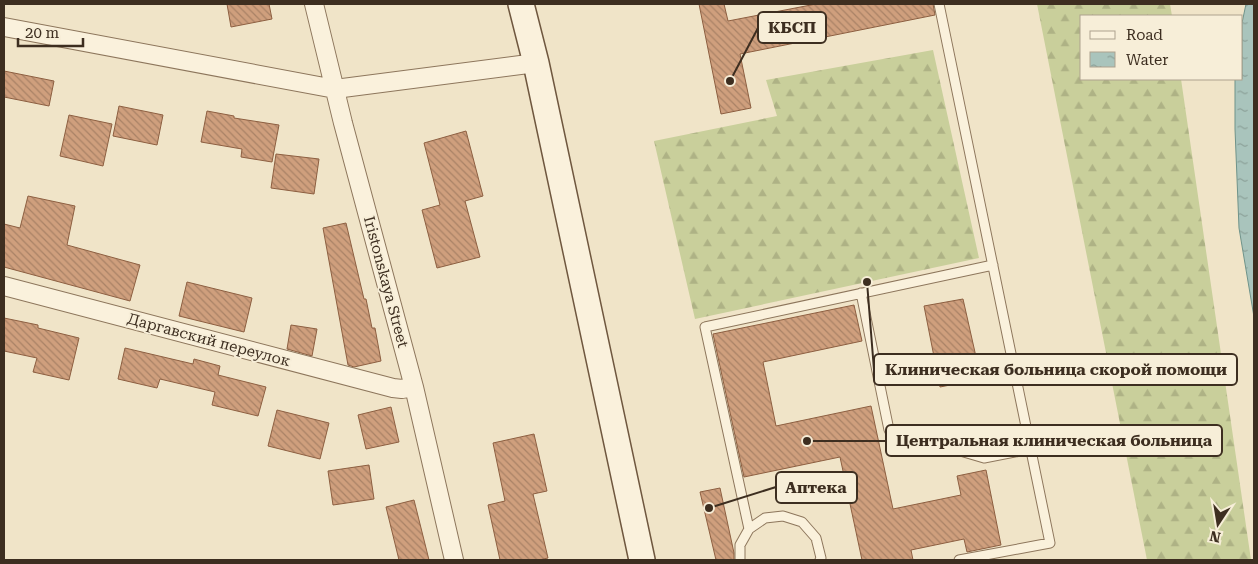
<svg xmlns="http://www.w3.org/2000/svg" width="1258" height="564" font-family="'Roboto Serif',serif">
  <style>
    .forest { fill: url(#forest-firs) }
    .water { fill: url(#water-ripples); stroke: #6f938a }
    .building { fill: url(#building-back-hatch); stroke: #8d5f41 }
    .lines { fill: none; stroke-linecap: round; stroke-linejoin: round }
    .lane-casing { stroke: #8d765c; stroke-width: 11 }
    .street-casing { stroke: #8d765c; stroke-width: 20 }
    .secondary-casing { stroke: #6f573f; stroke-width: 28 }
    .lane { stroke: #faf1dc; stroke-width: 9 }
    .street { stroke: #faf1dc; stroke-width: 18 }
    .secondary { stroke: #faf1dc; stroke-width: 25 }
    .labels { text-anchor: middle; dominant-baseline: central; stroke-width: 4; stroke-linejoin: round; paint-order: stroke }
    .street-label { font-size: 15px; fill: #3d2e20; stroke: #f7eed8 }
    .leader { fill: none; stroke: #3d2e20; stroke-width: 2 }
    .callout-dot { fill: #3d2e20; stroke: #f7eed8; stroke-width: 2 }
    .callout { fill: #f7eed8; stroke: #3d2e20; stroke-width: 2 }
    .callout-label { font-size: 16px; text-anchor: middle; font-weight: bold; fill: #3d2e20 }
  </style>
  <defs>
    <pattern id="forest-firs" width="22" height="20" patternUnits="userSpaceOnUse" patternTransform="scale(1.25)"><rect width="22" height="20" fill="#c9cf9b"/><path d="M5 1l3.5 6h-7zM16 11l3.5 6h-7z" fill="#aeb285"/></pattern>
    <pattern id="water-ripples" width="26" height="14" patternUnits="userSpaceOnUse" patternTransform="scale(1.25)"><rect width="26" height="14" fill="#a9c4bc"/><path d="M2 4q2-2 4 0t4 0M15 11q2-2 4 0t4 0" fill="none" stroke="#8ba098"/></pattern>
    <pattern id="building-back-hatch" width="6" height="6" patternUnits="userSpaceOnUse" patternTransform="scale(1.25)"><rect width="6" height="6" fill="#cf9f7d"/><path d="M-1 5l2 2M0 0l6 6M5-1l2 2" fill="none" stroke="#a98266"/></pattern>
  </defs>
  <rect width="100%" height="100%" fill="#f0e4c8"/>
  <path class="forest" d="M1037 4H1170L1172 16H1082V79H1181L1251 560H1147Z
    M933 50 979 258 695 319 654 141 777 116 766 80Z"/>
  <path class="water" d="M1246 4H1254V317L1239 228 1235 129V79H1242V23Z"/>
  <path class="building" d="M227 4H269L272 19 231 27Z
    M699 4H724L728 21 816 4H933L935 15 740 54 751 108 721 114Z
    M4 71 54 81 49 106 4 97Z
    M119 106 163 115 157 145 113 136Z
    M207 111 234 116V118L279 125 272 162 241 157 242 149 201 142Z
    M69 115 112 124 103 166 60 156Z
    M466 131 483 196 465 201 480 257 437 268 422 210 440 205 424 143Z
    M276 154 319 159 314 194 271 188Z
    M28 196 75 206 67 245 140 265 130 301 4 267V224L20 228Z
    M346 223 364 299H366L372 328H375L381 361 354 367 348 365 323 228Z
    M187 282 252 298 244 332 179 316Z
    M963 299 981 379 940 387 924 306Z
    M854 305 862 341 763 362 776 426 871 406 893 509 961 495 957 476 986 470 1001 545 967 552 964 539 911 550 913 560H862L840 457 744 477 713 334Z
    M4 318 38 325V328L79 338 69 380 33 372 37 358 4 351Z
    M291 325 317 329 312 356 287 349Z
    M125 348 193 364 194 359 220 366 218 375 266 387 258 416 212 405 215 392 160 379 157 388 118 379Z
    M391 407 399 442 366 449 358 415Z
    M277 410 329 423 320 459 268 446Z
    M534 434 547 491 533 494 548 558 539 560H500L488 505 505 501 493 443Z
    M369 465 374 499 333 505 328 471Z
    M720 488 734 553V560H716L700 492Z
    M414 500 429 560H399L386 507Z"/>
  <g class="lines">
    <defs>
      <path id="lane" d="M939 4 1050 543 959 560
        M861 293 889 430 984 458 1031 449
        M749 529 705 327 993 265
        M740 560V545L749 529 765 518 783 516 802 522 816 538 821 558 820 560"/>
      <path id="street" d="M314 4 343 123 414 387 454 560
        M4 27 335 89 536 63
        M4 286 393 388 402 389 414 387"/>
      <path id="secondary" d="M521 4 536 63 642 560"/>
    </defs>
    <use href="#lane" class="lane-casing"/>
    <use href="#street" class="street-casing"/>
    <use href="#secondary" class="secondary-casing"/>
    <use href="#lane" class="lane"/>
    <use href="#street" class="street"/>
    <use href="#secondary" class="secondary"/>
  </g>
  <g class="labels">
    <g class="street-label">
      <text transform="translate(386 282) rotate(75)">Iristonskaya Street</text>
      <text transform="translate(209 340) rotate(15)">Даргавский переулок</text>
    </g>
  </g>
  <path class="leader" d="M730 81L758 28M867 282L874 370M807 441L886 441M709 508L776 487"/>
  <g class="callout-dot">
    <circle cx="730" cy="81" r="5"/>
    <circle cx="867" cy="282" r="5"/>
    <circle cx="807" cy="441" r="5"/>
    <circle cx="709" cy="508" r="5"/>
  </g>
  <g class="callout">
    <rect x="758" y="12" width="68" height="31" rx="5"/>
    <rect x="874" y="354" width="363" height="31" rx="5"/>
    <rect x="886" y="425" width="336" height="31" rx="5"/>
    <rect x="776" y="472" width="81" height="31" rx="5"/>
  </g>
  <g class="callout-label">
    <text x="792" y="33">КБСП</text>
    <text x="1056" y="375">Клиническая больница скорой помощи</text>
    <text x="1054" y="446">Центральная клиническая больница</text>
    <text x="816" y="493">Аптека</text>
  </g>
  <rect width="1258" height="564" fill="none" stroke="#3d2e20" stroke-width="10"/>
  <rect x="1080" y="15" width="162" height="65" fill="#f7eed8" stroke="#ada18e"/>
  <rect x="1090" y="31" width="25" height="8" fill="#faf1dc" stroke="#ada18e"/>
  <text x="1126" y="40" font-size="15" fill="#3d2e20">Road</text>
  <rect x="1090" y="52" width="25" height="15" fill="url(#water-ripples)" stroke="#ada18e"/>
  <text x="1126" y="65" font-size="15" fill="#3d2e20">Water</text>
  <g transform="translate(1218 524) rotate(192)" stroke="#f7eed8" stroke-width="4" paint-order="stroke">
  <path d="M0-4L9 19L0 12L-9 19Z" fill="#3d2e20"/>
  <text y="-8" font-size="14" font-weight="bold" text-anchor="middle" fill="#3d2e20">N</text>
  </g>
  <path d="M18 38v8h65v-8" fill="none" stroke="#3d2e20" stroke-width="2.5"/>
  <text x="25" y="38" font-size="15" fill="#3d2e20" stroke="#f7eed8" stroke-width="4" paint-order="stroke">20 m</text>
</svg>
